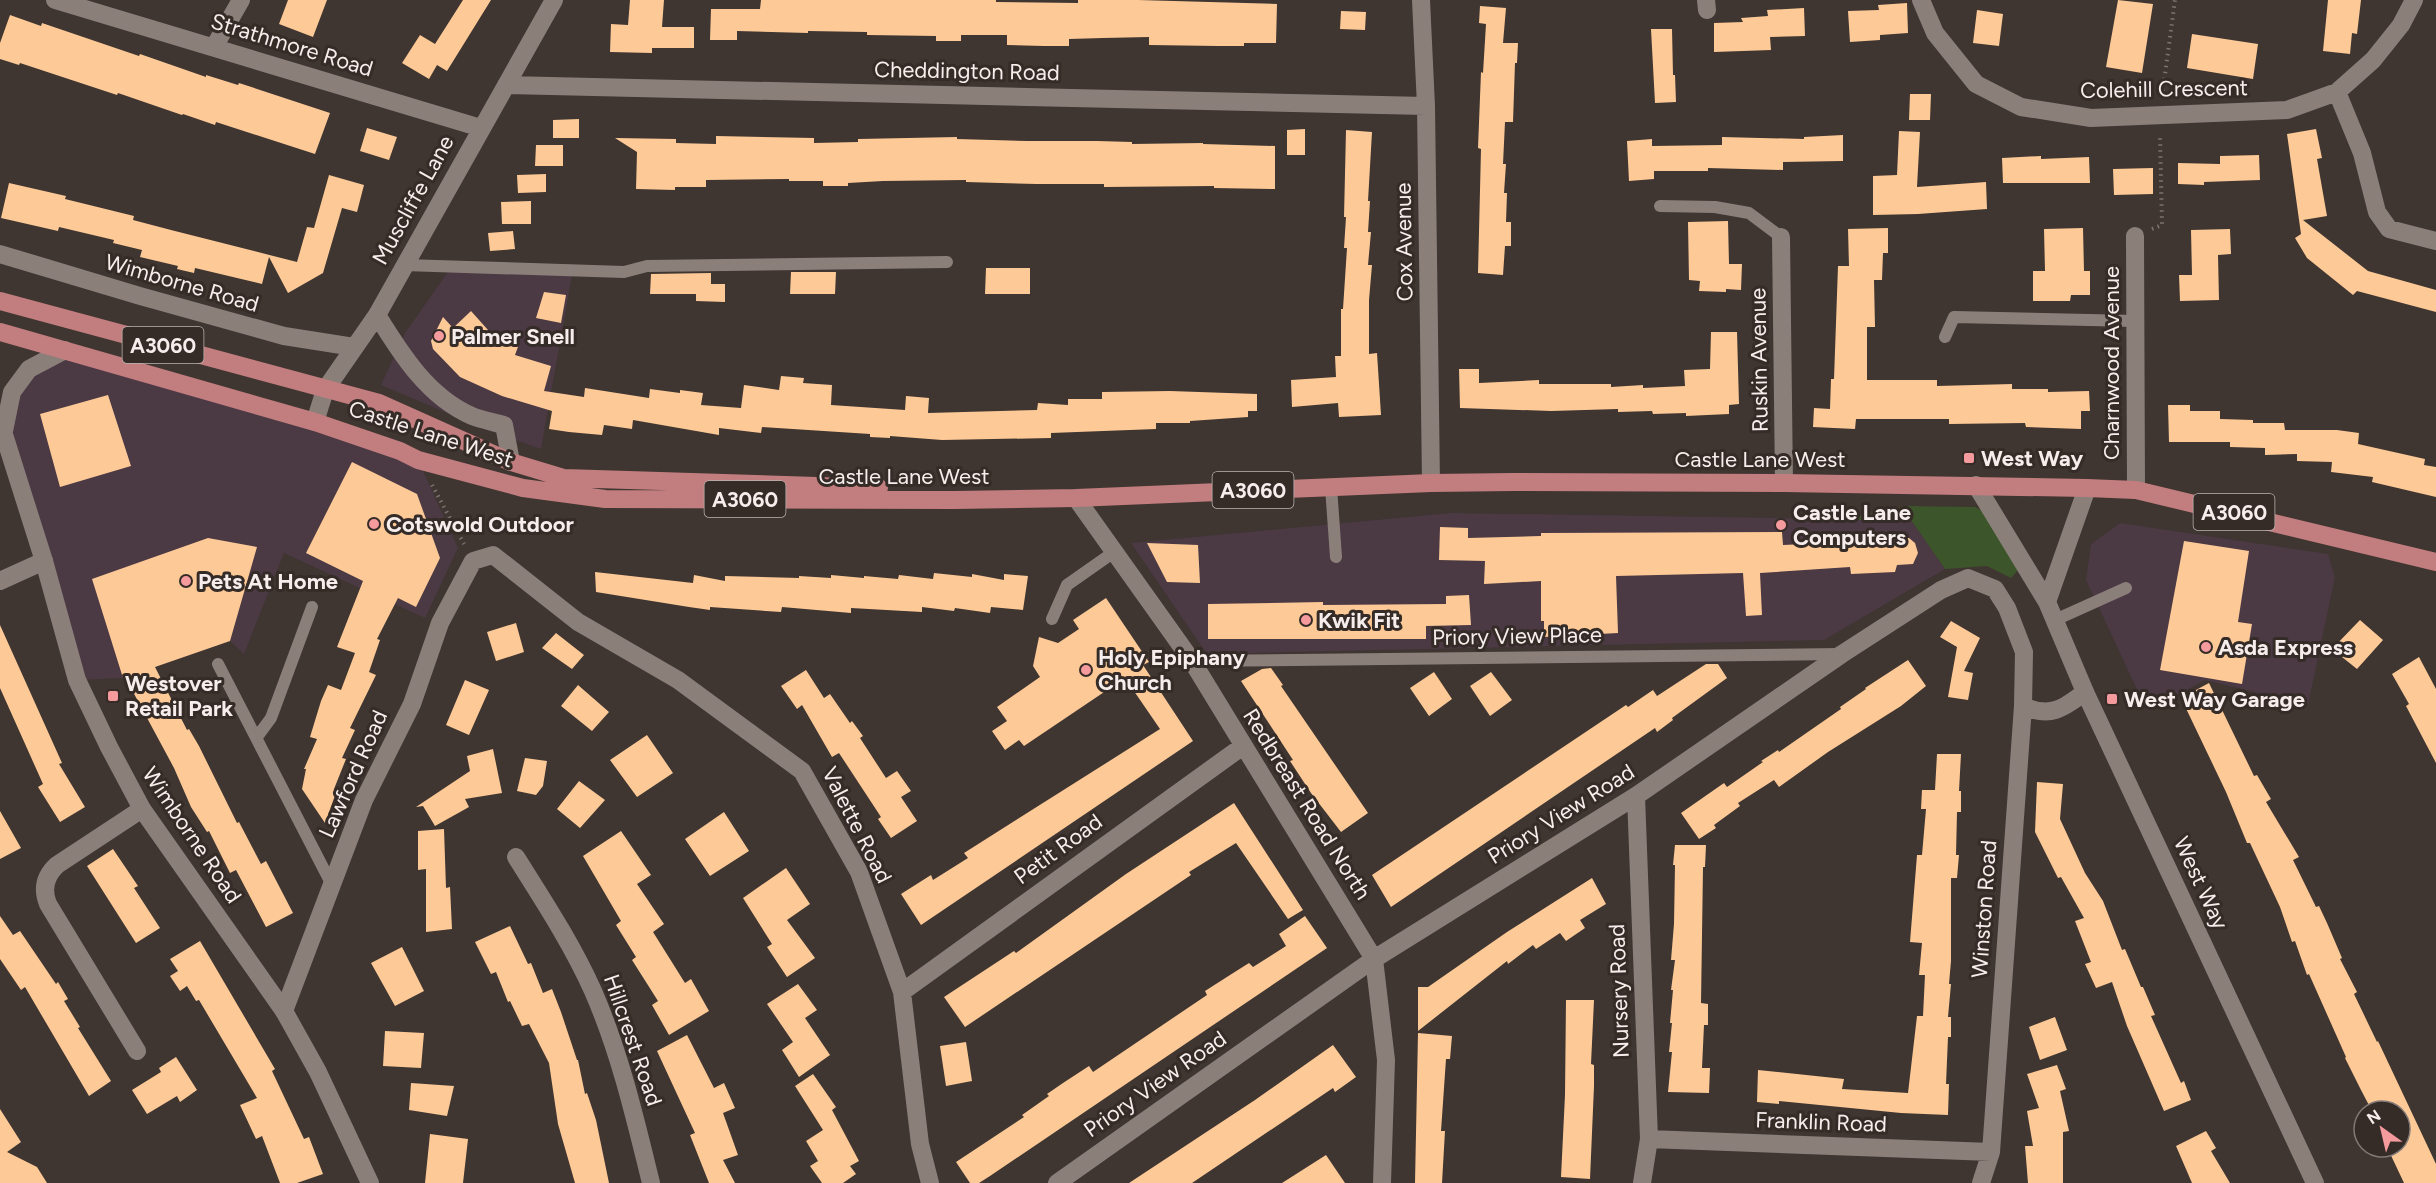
<svg xmlns="http://www.w3.org/2000/svg" width="2436" height="1183" font-family="Figtree,sans-serif">
  <style>
    .commercial { fill: #4b3944 }
    .green { fill: #3d552b }
    .building { fill: #fdca97 }
    .lines { fill: none; stroke-linecap: round; stroke-linejoin: round }
    .path { stroke: #7c7370; stroke-width: 4; stroke-dasharray: 1.5 4.5; stroke-linecap: butt }
    .service { stroke: #8b7f7a; stroke-width: 12 }
    .minor { stroke: #8b7f7a; stroke-width: 18 }
    .tertiary { stroke: #8b7f7a; stroke-width: 18 }
    .primary { stroke: #c27d7e; stroke-width: 18 }
    .poi-dot { fill: #f59b9e; stroke: #352b27; stroke-width: 2 }
    .labels { text-anchor: middle; dominant-baseline: central; stroke-width: 6; stroke-linejoin: round; paint-order: stroke }
    .shield { fill: #352b27; stroke: #bbb4b1; stroke-width: 1.5 }
    .shield-label { font-size: 21px; font-weight: bold; fill: #f5eeec }
    .street-label { font-size: 22px; fill: #f5eeec; stroke: #352b27 }
    .poi-label { font-size: 22px; font-weight: bold; fill: #f5eeec; stroke: #352b27; text-anchor: start }
  </style>
  <rect width="100%" height="100%" fill="#3f3531"/>
  <path class="commercial" d="M455 262 574 264 541 449 487 430 381 385 405 333Z
    M65 350 418 460 458 548 425 618 284 553 244 654 230 641 123 678 77 680 11 453 12 392Z
    M1451 513 1911 520 1945 569 1824 640 1207 654 1131 543Z
    M2120 523 2328 554 2335 577 2308 705 2205 680 2147 711 2086 580 2091 544Z"/>
  <path class="green" d="M1904 506 1975 507 1989 514 2019 569 2011 578 1987 566 1945 569 1911 520H1842Z"/>
  <path class="building" d="M288 0H327L313 37 279 24Z
    M463 0H491L447 71 437 65 429 79 402 63 420 35 435 44Z
    M630 0H664L662 27H694V48H652V53L610 52 611 24 628 25Z
    M761 0H996V2L1078 3V0H1138L1277 4 1276 43H1244V46H1219L1149 45V37L1103 38 1069 39V46H1044L1007 45V35H961V41H936V36L867 35V32L808 31V33L737 31V40H710L711 9H760Z
    M2118 0 2153 4 2142 73 2106 67Z
    M2328 0H2361L2357 34 2352 33 2350 54 2323 51Z
    M1907 3 1908 33 1880 35V40L1850 42 1848 11 1879 10 1878 5Z
    M1480 6 1506 8 1503 43H1518L1517 63H1515L1513 122H1505L1503 164H1506L1504 193H1507L1506 222H1511V246H1505L1503 275 1478 273 1481 149 1478 148 1481 72 1483 73 1486 24 1479 23Z
    M1804 8 1805 36 1770 37 1771 50 1714 52V23L1743 22 1741 18 1768 16 1767 10Z
    M1977 10 2003 14 1999 46 1973 43Z
    M1341 11 1366 12 1365 30 1340 29Z
    M10 15 41 26 42 23 139 56 140 54 206 77V75L238 85 239 83 330 113 315 154 216 122 215 125 183 114 182 115 118 93 117 95 20 63 19 65 0 59V43Z
    M1651 29H1672L1673 75H1675L1676 102 1655 103Z
    M2192 34 2258 44 2253 79 2187 68Z
    M1910 94H1931L1930 120H1909Z
    M579 119V138H553V120Z
    M367 128 397 137 389 160 360 151Z
    M1305 129V155H1287V130Z
    M2316 129 2322 158 2317 159 2327 216 2303 220 2368 271 2436 290V312L2357 291 2353 295 2307 258 2295 238 2301 234 2287 134Z
    M1346 130 1372 132 1368 201H1370L1368 232H1371L1368 265H1372L1369 300V354L1377 353 1381 415 1339 417 1338 403 1292 407 1291 380 1336 377 1335 356H1341V309H1343L1347 248H1344L1346 217H1344Z
    M1899 131 1920 132 1917 187 1986 182 1987 209 1918 214 1873 215V176L1897 175Z
    M1843 135V161L1783 162V170L1708 168V171H1654V179L1629 181 1627 141 1652 139V146L1722 145V137L1804 139V137Z
    M716 136 814 138V143L858 142V139L957 137V139L1027 141H1097L1132 142V144L1203 143V144L1275 146V189L1214 188V186L1104 187V184H1037L966 182V180L883 181 848 183V186H823V181H789V179L706 180V187H675V190L636 189 637 152 615 138 676 139V143L716 144Z
    M536 145H563V166H535Z
    M2259 155 2260 180 2204 182V185L2178 184V163L2220 164V156Z
    M2041 156V159L2089 157 2090 183H2003L2002 158Z
    M2153 168V194L2114 195 2113 169Z
    M546 174V192L518 193 517 175Z
    M329 175 364 185 357 212 342 208 323 273 288 293 269 257 262 284 195 268 194 273 177 269 178 266 140 257 142 250 113 243 114 240 59 227 58 231 1 218 9 183 66 196 65 199 134 216 133 220 171 230 297 262 307 227 314 228Z
    M531 201V224H502L501 202Z
    M1728 221 1729 264H1742L1741 290 1726 289V292L1699 291 1700 281 1689 280 1688 222Z
    M1888 228V253H1883L1882 280H1874L1875 327H1867V380H1937V386L2012 384V389H2048V392L2089 391 2090 411H2081V429L2026 427 2025 423 1949 424V419H1856L1855 429 1813 427 1814 408 1830 409 1831 379H1834L1838 266H1849L1848 229Z
    M2083 228 2084 271H2090V295H2071L2070 301H2033V271H2045L2044 229Z
    M2230 229 2231 254 2218 255 2219 300 2180 301 2179 275H2192L2191 230Z
    M513 231 515 249 490 251 488 233Z
    M986 268H1030V294H985Z
    M791 272H836L835 294H790Z
    M711 273V284H725V302L696 301V294H650L651 274Z
    M544 292 566 295 561 323 536 318Z
    M471 311 488 330 484 335 519 344 515 355 551 366 544 391 584 397 585 388 649 398 650 389 680 393V390L703 393 701 405 741 408 744 385 779 390 781 376 804 378 803 383 832 385 831 405 905 410 906 396 929 398 928 413 1037 410 1038 403 1068 405V399H1102V392L1170 391 1257 394V411H1248V417L1190 421V423H1156V429L1051 433V438L942 440 890 436V438L870 437V434L762 427 761 433 719 428V435L633 420 632 429 604 425 602 435 569 432 549 429 552 411 502 396 460 377 433 349 431 341 443 317 453 328Z
    M1711 332H1737L1739 404 1729 405V414L1686 416V413L1653 414 1652 411 1618 412V409L1551 411 1460 408 1459 369H1479V383L1539 380V384H1611V387L1643 385V388L1685 386 1684 370 1710 369Z
    M108 395 131 466 60 487 40 414Z
    M2168 405H2190V411H2220V419L2253 420V423H2284L2285 430H2337L2359 433 2358 444 2425 459 2424 465 2436 467V497L2372 482 2373 477 2331 472 2332 462 2297 461V454L2265 455V448L2230 447V442H2169Z
    M352 462 417 494 440 558 416 607 398 598 377 639 380 640 369 672 376 675 350 728 355 730 342 758 346 759 334 789 337 790 325 823 302 789 306 769H304L317 739 310 737 321 701 328 685 341 690 355 653 337 647 363 581 306 553Z
    M1440 527 1468 528V538L1541 536V533L1782 532 1783 545 1849 542V533L1878 532V539L1909 538 1915 543 1918 553 1913 564 1897 565 1895 572 1851 574 1850 567 1760 573 1762 615 1746 616 1743 573 1616 576 1618 633 1544 637V621H1541V581L1484 584 1485 561 1439 560Z
    M208 538 257 547 230 641 155 667 187 730 189 729 199 746 237 823 239 822 261 864 266 861 293 913 266 927 236 870 230 873 209 831 207 832 191 807 174 768 125 677 123 678 92 579Z
    M2184 541 2249 551 2238 622 2252 624 2242 684 2160 670Z
    M1147 543 1198 545 1200 583 1167 582Z
    M595 572 693 583 694 575 725 581V576L799 578V576L831 578V575L864 578V576L898 579 899 575 933 579 934 573 972 577V574L1004 580V574L1028 576 1023 610 991 607 990 613 955 608 954 611 922 607V612L851 608V613L782 607 781 612 710 607V610L689 607 596 592Z
    M1469 595 1471 625 1426 626V639H1208V604L1323 602V605L1446 604V596Z
    M1106 598 1149 662 1143 665 1193 741 921 925 901 894 931 875 933 880 968 858 964 853 1160 729 1125 678 1024 746 1019 740 1005 750 992 731 1007 721 997 707 1040 677 1033 666 1039 637 1058 643 1079 629 1073 620Z
    M2360 620 2383 640 2357 669 2332 649Z
    M1951 621 1980 638 1964 671 1973 673 1968 700 1948 697 1957 647 1940 637Z
    M516 623 524 652 496 661 487 632Z
    M0 625 62 763 59 764 85 807 60 822 38 787 43 784 0 688Z
    M556 633 584 655 572 669 542 648Z
    M2419 657 2436 689V763L2406 706 2409 704 2392 674Z
    M1908 660 1926 686 1901 706 1828 752 1779 787 1774 780 1738 803 1740 806 1714 825 1716 828 1699 839 1681 813 1724 783 1727 787 1763 762 1761 761 1778 750 1779 752 1841 709 1840 707 1866 689 1865 688Z
    M1706 664H1718L1727 678 1672 718 1673 720 1657 732 1655 728 1391 907 1372 875 1626 705 1628 707 1653 690 1657 696Z
    M1271 668 1283 685 1281 686 1368 813 1341 832 1311 793 1290 761 1293 760 1241 681 1262 669Z
    M806 670 824 698 830 694 850 723 852 721 863 736 860 738 886 778 897 771 911 791 901 797 917 821 891 838 878 819 881 817 839 753 832 757 802 705 797 709 781 686Z
    M1434 672 1452 699 1429 716 1410 688Z
    M1491 672 1512 700 1490 716 1470 686Z
    M465 680 489 690 469 735 446 725Z
    M2209 683 2254 776 2257 775 2271 799 2266 802 2299 857 2293 860 2316 907 2319 906 2327 923 2342 958 2340 959 2357 992 2354 994 2377 1042 2378 1041 2436 1164V1183H2404L2387 1147H2400V1111H2372L2361 1090 2345 1058 2346 1057 2309 974 2307 975 2295 941 2292 942 2280 907 2250 843H2247L2226 792 2181 698Z
    M578 685 609 712 592 731 561 706Z
    M647 735 673 773 637 797 610 760Z
    M493 749 502 793 465 799 469 807 435 826 423 806 416 807 470 771 467 756Z
    M1937 754H1961L1959 791H1961V812H1957L1956 855H1959L1957 878H1951V961L1949 984H1951L1948 1017H1951V1037H1948L1946 1084H1949L1948 1115 1901 1113 1779 1101V1104L1757 1102 1758 1070 1844 1079 1842 1089 1908 1093 1917 1016H1923L1925 975H1919L1922 943 1910 942 1917 855H1922L1926 809H1921L1922 790H1935Z
    M525 758 547 761 543 786 536 795 517 791Z
    M579 781 605 800 580 828 557 809Z
    M2037 782 2063 784 2060 819 2085 873 2103 901 2122 950 2125 949 2141 987H2143L2155 1015 2151 1016 2181 1083 2184 1081 2191 1100 2164 1111 2127 1026 2112 982 2096 988 2085 964 2091 962 2075 921 2084 918 2061 877 2058 878 2035 832Z
    M1234 803 1303 910 1288 919 1236 843 1189 872 1191 875 965 1027 944 997 1014 951 1016 953 1126 874Z
    M0 811 21 848 0 859Z
    M724 812 749 851 710 876 685 839Z
    M444 829 446 888 450 887 452 929 426 932V869L418 870V831Z
    M621 831 651 875 637 884 664 924 653 932 685 983 691 979 709 1011 669 1035 652 1005 658 1001 632 960 636 957 616 925 621 921 583 856Z
    M1675 845H1706L1705 867H1703L1701 1003 1708 1004V1025H1704L1702 1068H1710L1709 1093 1668 1092 1672 1052H1669L1672 1023H1670L1673 990H1671L1675 960H1671L1674 924 1675 865H1673Z
    M113 849 138 886 134 888 160 928 136 943 87 866Z
    M786 868 810 904 787 920 815 958 787 977 767 947 772 944 743 898Z
    M1592 878 1606 904 1580 920 1585 928 1566 941 1560 933 1536 949 1533 945 1508 964 1507 961 1418 1031V987H1428L1507 932Z
    M0 916 13 935 20 931 56 984 58 982 68 999 64 1001 80 1027 78 1028 111 1081 89 1096 25 987 21 990 0 959Z
    M1305 916 1327 948 990 1176 979 1183H970L956 1162 1024 1117 1022 1115 1049 1096 1047 1094 1063 1083 1089 1066 1093 1072 1207 995 1205 991 1230 975 1249 963 1253 967 1286 946 1279 934Z
    M510 926 528 964 531 963 543 993 552 989 561 1012 577 1060H578L585 1094 587 1093 596 1120 609 1183H575L558 1124 549 1063 529 1024 522 1026 510 1001 508 1002 496 972 491 974 475 942Z
    M200 941 275 1069 272 1071 304 1139 309 1137 323 1174 297 1183H280L262 1136 256 1139 240 1105 257 1098 199 1000 196 1001 187 986 180 991 170 976 178 971 170 959Z
    M402 947 424 991 395 1006 371 963Z
    M798 984 817 1010 805 1018 830 1055 799 1077 782 1050 793 1042 767 1004Z
    M1566 1000H1594L1591 1064 1594 1065V1086L1590 1179 1561 1177 1565 1095Z
    M2055 1017 2067 1050 2040 1060 2029 1027Z
    M385 1031 424 1033 421 1068 383 1066Z
    M1418 1033 1452 1036 1450 1059H1446L1444 1088 1441 1131H1445L1442 1183H1415Z
    M687 1035 714 1088 724 1083 735 1108 723 1113 738 1155 723 1160 735 1183H709L690 1135 695 1133 657 1051Z
    M966 1042 972 1081 946 1086 940 1046Z
    M1333 1045 1356 1077 1335 1092 1333 1088 1192 1183H1129L1255 1100Z
    M176 1057 197 1090 180 1102 177 1096 147 1114 132 1090 161 1072 159 1068Z
    M2057 1065 2066 1089 2060 1091 2069 1131 2063 1132V1183H2028L2025 1146H2033L2027 1111 2039 1108 2027 1074Z
    M813 1074 836 1107 832 1110 859 1161 850 1166 856 1174 843 1183H822L810 1166 818 1161 806 1141 823 1130 795 1086Z
    M411 1083 454 1086 447 1116 409 1110Z
    M0 1109 21 1142 7 1152 37 1167 47 1183H0Z
    M2206 1131 2216 1148 2211 1151 2230 1183H2192L2176 1146Z
    M430 1134 468 1139 463 1183H425Z
    M1326 1155 1345 1183H1282Z"/>
  <g class="lines">
    <path class="path" d="M2162 97 2175 0
      M2152 229 2162 225 2160 135
      M432 485 464 544"/>
    <path class="service" d="M1660 206 1715 207 1749 213 1781 237
      M404 265 624 272 647 266 947 262
      M1945 337 1954 317 2135 321
      M1331 487 1336 557
      M1052 619 1067 585 1114 552
      M2055 620 2126 588
      M1192 661 1841 654
      M218 664 332 885
      M257 737 271 718 312 607"/>
    <path class="minor" d="M55 0 481 128
      M1421 0 1426 106 1431 483
      M1706 0 1707 10
      M1921 0 1935 33 1976 84 2021 107 2091 118 2287 110 2337 92 2373 60 2401 25 2414 0
      M214 47 241 0
      M506 85 1426 106
      M2337 92 2362 153 2377 212 2389 229 2436 241
      M2135 236 2136 490
      M1781 237 1784 483
      M0 254 140 296 284 336 354 347
      M377 315C401 354 428 397 472 416 482 420 494 422 504 425L511 462
      M315 422 325 390 377 315 554 0
      M1076 498 1192 661 1374 959 1386 1060 1382 1183
      M0 581 44 561
      M2023 706C2050 718 2063 709 2085 692
      M1636 796 1649 1139 1642 1183
      M516 857C543 900 572 944 593 991 620 1053 635 1118 651 1183
      M902 992 1243 746
      M284 1011 364 800 412 704 440 623 473 561 493 555 578 622 678 680 802 771 859 872 902 992 920 1144 930 1183
      M137 1051 48 904C42 889 45 876 57 865L142 809
      M1649 1139 1991 1152
      M1057 1183 1374 959 1636 796 1842 654 1941 590 1968 578 1995 589 2007 608 2024 652 2023 706 1991 1152 1981 1183"/>
    <path class="tertiary" d="M0 422 44 561 77 680 109 747 142 809 284 1011 318 1072 370 1183
      M4 431 12 392 29 369 65 350
      M1976 485 2047 602 2085 692 2315 1183
      M2047 602 2087 488"/>
    <path class="primary" d="M0 301 379 403 511 462 564 478 879 488
      M0 332 315 422 400 451 418 460 523 488 605 499 954 500 1076 498 1431 483 1513 482 1784 483 2087 488 2136 490 2436 562"/>
  </g>
  <g class="poi-dot">
    <circle cx="439" cy="336" r="6"/>
    <rect x="1963" y="452" width="12" height="12" rx="3"/>
    <circle cx="374" cy="524" r="6"/>
    <circle cx="1781" cy="525" r="6"/>
    <circle cx="186" cy="581" r="6"/>
    <circle cx="1306" cy="620" r="6"/>
    <circle cx="2206" cy="647" r="6"/>
    <circle cx="1086" cy="670" r="6"/>
    <rect x="107" y="690" width="12" height="12" rx="3"/>
    <rect x="2106" y="693" width="12" height="12" rx="3"/>
  </g>
  <g class="labels">
    <g class="shield">
      <rect x="122.5" y="327" width="81" height="36" rx="4.5"/>
      <rect x="1212.5" y="472" width="81" height="36" rx="4.5"/>
      <rect x="704.5" y="481" width="81" height="36" rx="4.5"/>
      <rect x="2193.5" y="494" width="81" height="36" rx="4.5"/>
    </g>
    <g class="shield-label">
      <text x="163" y="345">A3060</text>
      <text x="1253" y="490">A3060</text>
      <text x="745" y="499">A3060</text>
      <text x="2234" y="512">A3060</text>
    </g>
    <g class="street-label">
      <text transform="translate(292 45) rotate(17)">Strathmore Road</text>
      <text transform="translate(967 71) rotate(1)">Cheddington Road</text>
      <text transform="translate(2164 89) rotate(-1)">Colehill Crescent</text>
      <text transform="translate(413 200) rotate(-61)">Muscliffe Lane</text>
      <text transform="translate(1404 242) rotate(-91)">Cox Avenue</text>
      <text transform="translate(182 283) rotate(16)">Wimborne Road</text>
      <text transform="translate(1759 360) rotate(-91)">Ruskin Avenue</text>
      <text transform="translate(2111 363) rotate(-90)">Charnwood Avenue</text>
      <text transform="translate(431 434) rotate(18)">Castle Lane West</text>
      <text x="1760" y="459">Castle Lane West</text>
      <text x="904" y="476">Castle Lane West</text>
      <text transform="translate(1517 636) rotate(-1)">Priory View Place</text>
      <text transform="translate(353 774) rotate(-66)">Lawford Road</text>
      <text transform="translate(1307 804) rotate(58)">Redbreast Road North</text>
      <text transform="translate(1561 814) rotate(-32)">Priory View Road</text>
      <text transform="translate(857 825) rotate(63)">Valette Road</text>
      <text transform="translate(192 835) rotate(56)">Wimborne Road</text>
      <text transform="translate(1058 849) rotate(-36)">Petit Road</text>
      <text transform="translate(2201 883) rotate(65)">West Way</text>
      <text transform="translate(1984 909) rotate(-86)">Winston Road</text>
      <text transform="translate(1619 991) rotate(-92)">Nursery Road</text>
      <text transform="translate(633 1040) rotate(71)">Hillcrest Road</text>
      <text transform="translate(1155 1084) rotate(-35)">Priory View Road</text>
      <text transform="translate(1821 1122) rotate(2)">Franklin Road</text>
    </g>
    <g class="poi-label">
      <text x="451" y="336">Palmer Snell</text>
      <text x="1981" y="458">West Way</text>
      <text x="1793" y="512">Castle Lane<tspan x="1793" dy="25">Computers</tspan></text>
      <text x="386" y="524">Cotswold Outdoor</text>
      <text x="198" y="581">Pets At Home</text>
      <text x="1318" y="620">Kwik Fit</text>
      <text x="2218" y="647">Asda Express</text>
      <text x="1098" y="657">Holy Epiphany<tspan x="1098" dy="25">Church</tspan></text>
      <text x="125" y="683">Westover<tspan x="125" dy="25">Retail Park</tspan></text>
      <text x="2124" y="699">West Way Garage</text>
    </g>
  </g>
  <g transform="translate(2382 1129) rotate(326)"><circle r="28" fill="#352b27" stroke="#827976" stroke-width="1.5"/>
  <path d="M0-4.5L10 22L0 15L-10 22Z" fill="#f59b9e"/>
  <text y="-9" font-size="16" font-weight="bold" text-anchor="middle" fill="#f5eeec">N</text>
  </g>
</svg>
